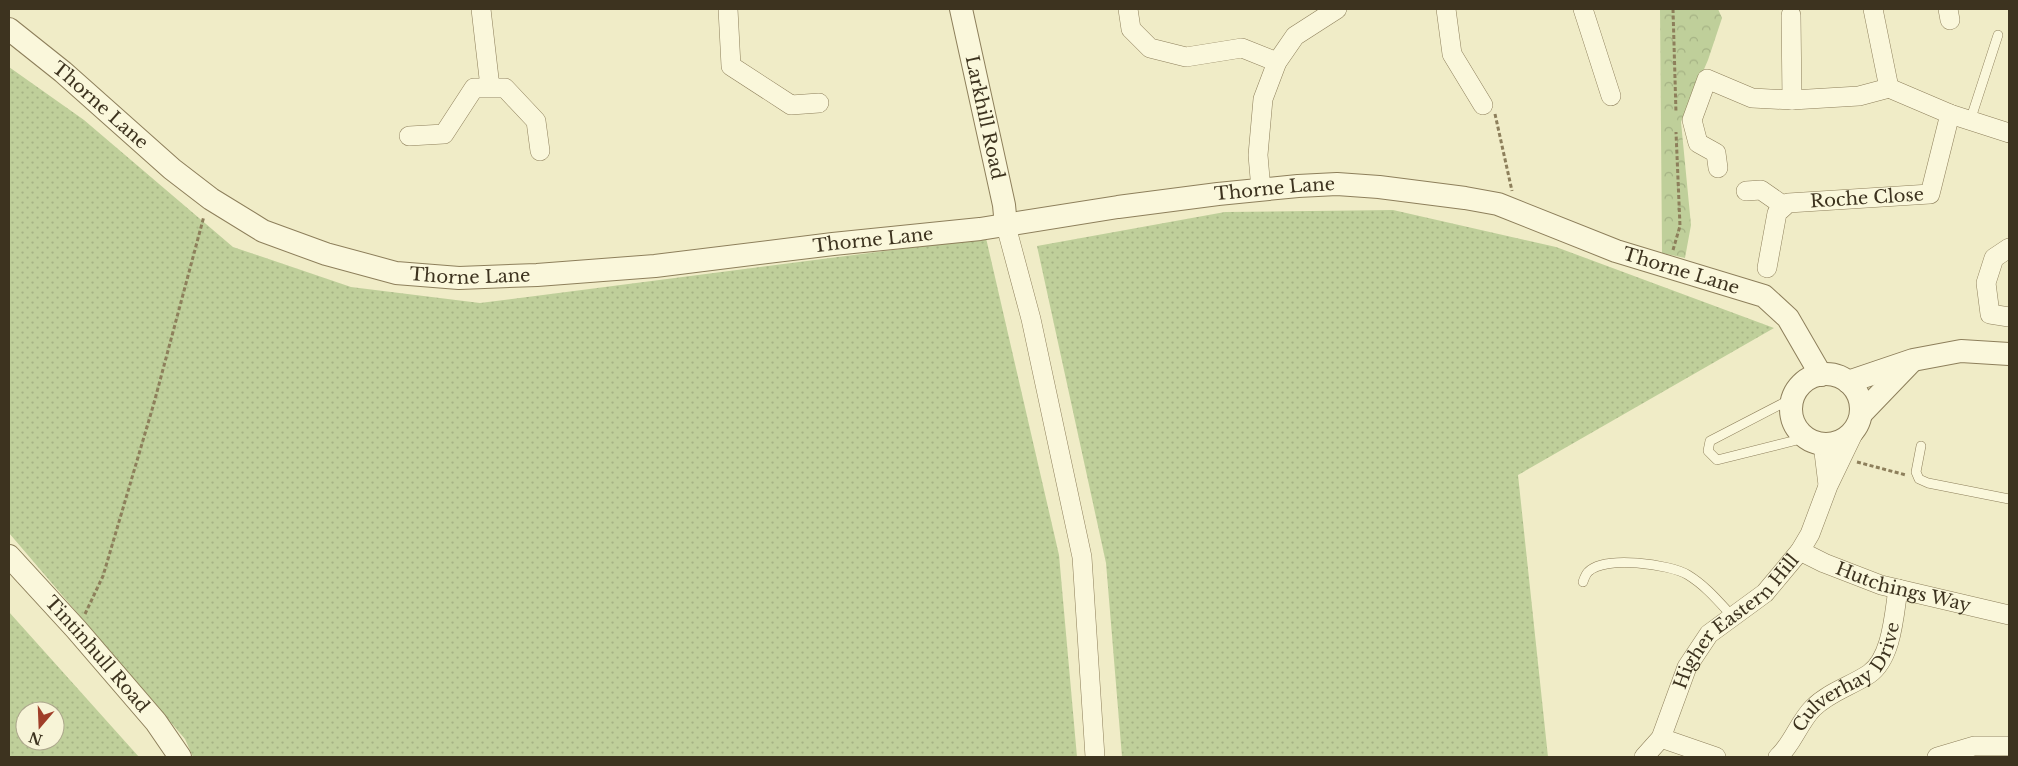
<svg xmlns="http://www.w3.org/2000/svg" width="2018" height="766" font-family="'Libre Baskerville',serif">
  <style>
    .grass { fill: url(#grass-dots); fill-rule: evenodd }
    .forest { fill: url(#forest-crowns) }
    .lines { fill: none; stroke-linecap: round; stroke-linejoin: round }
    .service-casing { stroke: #8d7f5b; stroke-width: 10 }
    .minor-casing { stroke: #8d7f5b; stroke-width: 20 }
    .tertiary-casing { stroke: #8d7f5b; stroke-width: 24 }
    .path { stroke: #8d7f5b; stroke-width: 3; stroke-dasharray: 4 2.5; stroke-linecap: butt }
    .service { stroke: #faf7db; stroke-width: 9 }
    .minor { stroke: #faf7db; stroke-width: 19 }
    .tertiary { stroke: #faf7db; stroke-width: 22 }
    .labels { text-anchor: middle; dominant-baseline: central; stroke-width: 4; stroke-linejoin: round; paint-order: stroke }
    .street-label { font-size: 18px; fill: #3d331f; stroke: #f7f4d7 }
  </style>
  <defs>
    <pattern id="grass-dots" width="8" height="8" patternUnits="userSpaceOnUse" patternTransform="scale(1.25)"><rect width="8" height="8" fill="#bfcf9a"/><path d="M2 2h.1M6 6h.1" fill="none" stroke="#a5b284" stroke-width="1.8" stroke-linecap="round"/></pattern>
    <pattern id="forest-crowns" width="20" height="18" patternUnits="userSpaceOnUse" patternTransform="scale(1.25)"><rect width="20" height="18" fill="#bfcf9a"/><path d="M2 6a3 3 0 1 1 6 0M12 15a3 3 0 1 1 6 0" fill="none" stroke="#a5b284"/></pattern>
  </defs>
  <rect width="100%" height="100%" fill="#f0ecc7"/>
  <path class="grass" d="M9 67 84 120 233 247 351 287 480 303 986 238 1059 555 1077 757H193L185 739 9 533Z
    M1393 210 1556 247 1774 328 1518 475 1548 757H1122L1106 563 1037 246 1225 212Z
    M9 612 139 757H9ZM25 711H55V741H25Z"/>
  <path class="forest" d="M1660 9H1718L1722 18 1708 60 1681 122 1691 225 1685 258 1662 253Z"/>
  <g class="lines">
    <defs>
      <path id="service" d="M1970 121 1998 35
        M1793 398 1710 441 1708 451 1717 460 1805 438
        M1921 446 1916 472 1919 479 1928 483 2009 499
        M1583 582C1584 579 1586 574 1588 572 1604 555 1670 564 1688 575 1706 586 1719 602 1733 617"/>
      <g id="minor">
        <path d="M481 9 490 87"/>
        <path d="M728 9 731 66 791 105 819 103"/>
        <path d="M1128 9 1131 29 1150 48 1186 57 1242 48 1277 62"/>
        <path d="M1446 9 1452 54 1483 105"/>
        <path d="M1583 9 1611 96"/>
        <path d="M1873 9 1889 88"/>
        <path d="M1948 9 1950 20"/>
        <path d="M1791 15 1792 100"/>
        <path d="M1889 88 1950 114 2009 133"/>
        <path d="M409 136 444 134 474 88H505L536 121 540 151"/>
        <path d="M1718 168 1716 153 1698 143 1692 120 1707 79 1752 98 1792 100 1859 96 1889 88"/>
        <path d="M1261 190 1258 155 1263 99 1277 62 1295 36 1337 9"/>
        <path d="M1746 191 1761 190 1784 206"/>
        <path d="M1006 226 1031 319 1082 557 1095 757"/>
        <path d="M2009 248 1994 258 1986 283 1990 314 2009 317"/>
        <path id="s1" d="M1767 268 1777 213 1788 203 1930 194 1950 114"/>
        <path d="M1823 444 1828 485"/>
        <path id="s2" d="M1800 551 1824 563 1881 585 2009 615"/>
        <path d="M1661 738 1716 757"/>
        <path id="s3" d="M1644 757 1661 738 1687 667 1709 634 1765 593 1800 551 1810 534 1828 486 1854 432"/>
        <path id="s4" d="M1778 757C1792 745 1799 722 1813 708 1829 692 1851 686 1869 674 1892 658 1894 615 1898 589"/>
        <path d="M1937 757 1974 746H2009"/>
      </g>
      <g id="tertiary">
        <path id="s5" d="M961 9 1004 205 1006 226"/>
        <path id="s6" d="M9 29 63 72 172 169 211 199 263 231 326 254 396 273 459 278 537 275 655 266 833 244 980 229 1118 207 1218 194 1298 186 1337 184 1379 187 1465 198 1498 204 1616 251 1764 296 1788 318 1821 375"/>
        <circle cx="1826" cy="409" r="35"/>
        <path d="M1848 382 1913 360 1961 351 2009 354"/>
        <path d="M1861 414 1910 363"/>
        <path id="s7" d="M9 556 76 629 156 722 180 757"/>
      </g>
    </defs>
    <use href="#service" class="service-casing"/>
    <use href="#minor" class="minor-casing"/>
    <use href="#tertiary" class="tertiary-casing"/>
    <path class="path" d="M1673 9 1676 113
      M1495 114 1512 191
      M1673 250 1680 226 1676 132
      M1857 462 1906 475
      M85 614 103 576 154 403 204 216"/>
    <use href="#service" class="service"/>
    <use href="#minor" class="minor"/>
    <use href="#tertiary" class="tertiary"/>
  </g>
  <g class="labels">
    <g class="street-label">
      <text stroke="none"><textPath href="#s6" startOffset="119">Thorne Lane</textPath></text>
      <text stroke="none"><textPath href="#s5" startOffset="111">Larkhill Road</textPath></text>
      <text stroke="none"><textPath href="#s6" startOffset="1349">Thorne Lane</textPath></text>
      <text stroke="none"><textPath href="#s1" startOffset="150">Roche Close</textPath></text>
      <text stroke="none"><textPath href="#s6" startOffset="944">Thorne Lane</textPath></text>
      <text stroke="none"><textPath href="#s6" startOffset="1769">Thorne Lane</textPath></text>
      <text stroke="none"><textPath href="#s6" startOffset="539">Thorne Lane</textPath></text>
      <text stroke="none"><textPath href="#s2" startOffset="110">Hutchings Way</textPath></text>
      <text stroke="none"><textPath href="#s3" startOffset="168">Higher Eastern Hill</textPath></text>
      <text stroke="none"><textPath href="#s7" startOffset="132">Tintinhull Road</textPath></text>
      <text stroke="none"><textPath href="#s4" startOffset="109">Culverhay Drive</textPath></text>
    </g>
  </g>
  <rect width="2018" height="766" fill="none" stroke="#3d331f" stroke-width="20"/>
  <g transform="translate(40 726) rotate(199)"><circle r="24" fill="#f7f4d7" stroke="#ada78d"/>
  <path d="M0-4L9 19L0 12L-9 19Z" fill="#9f3e28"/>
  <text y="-8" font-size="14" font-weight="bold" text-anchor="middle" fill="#3d331f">N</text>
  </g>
</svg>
